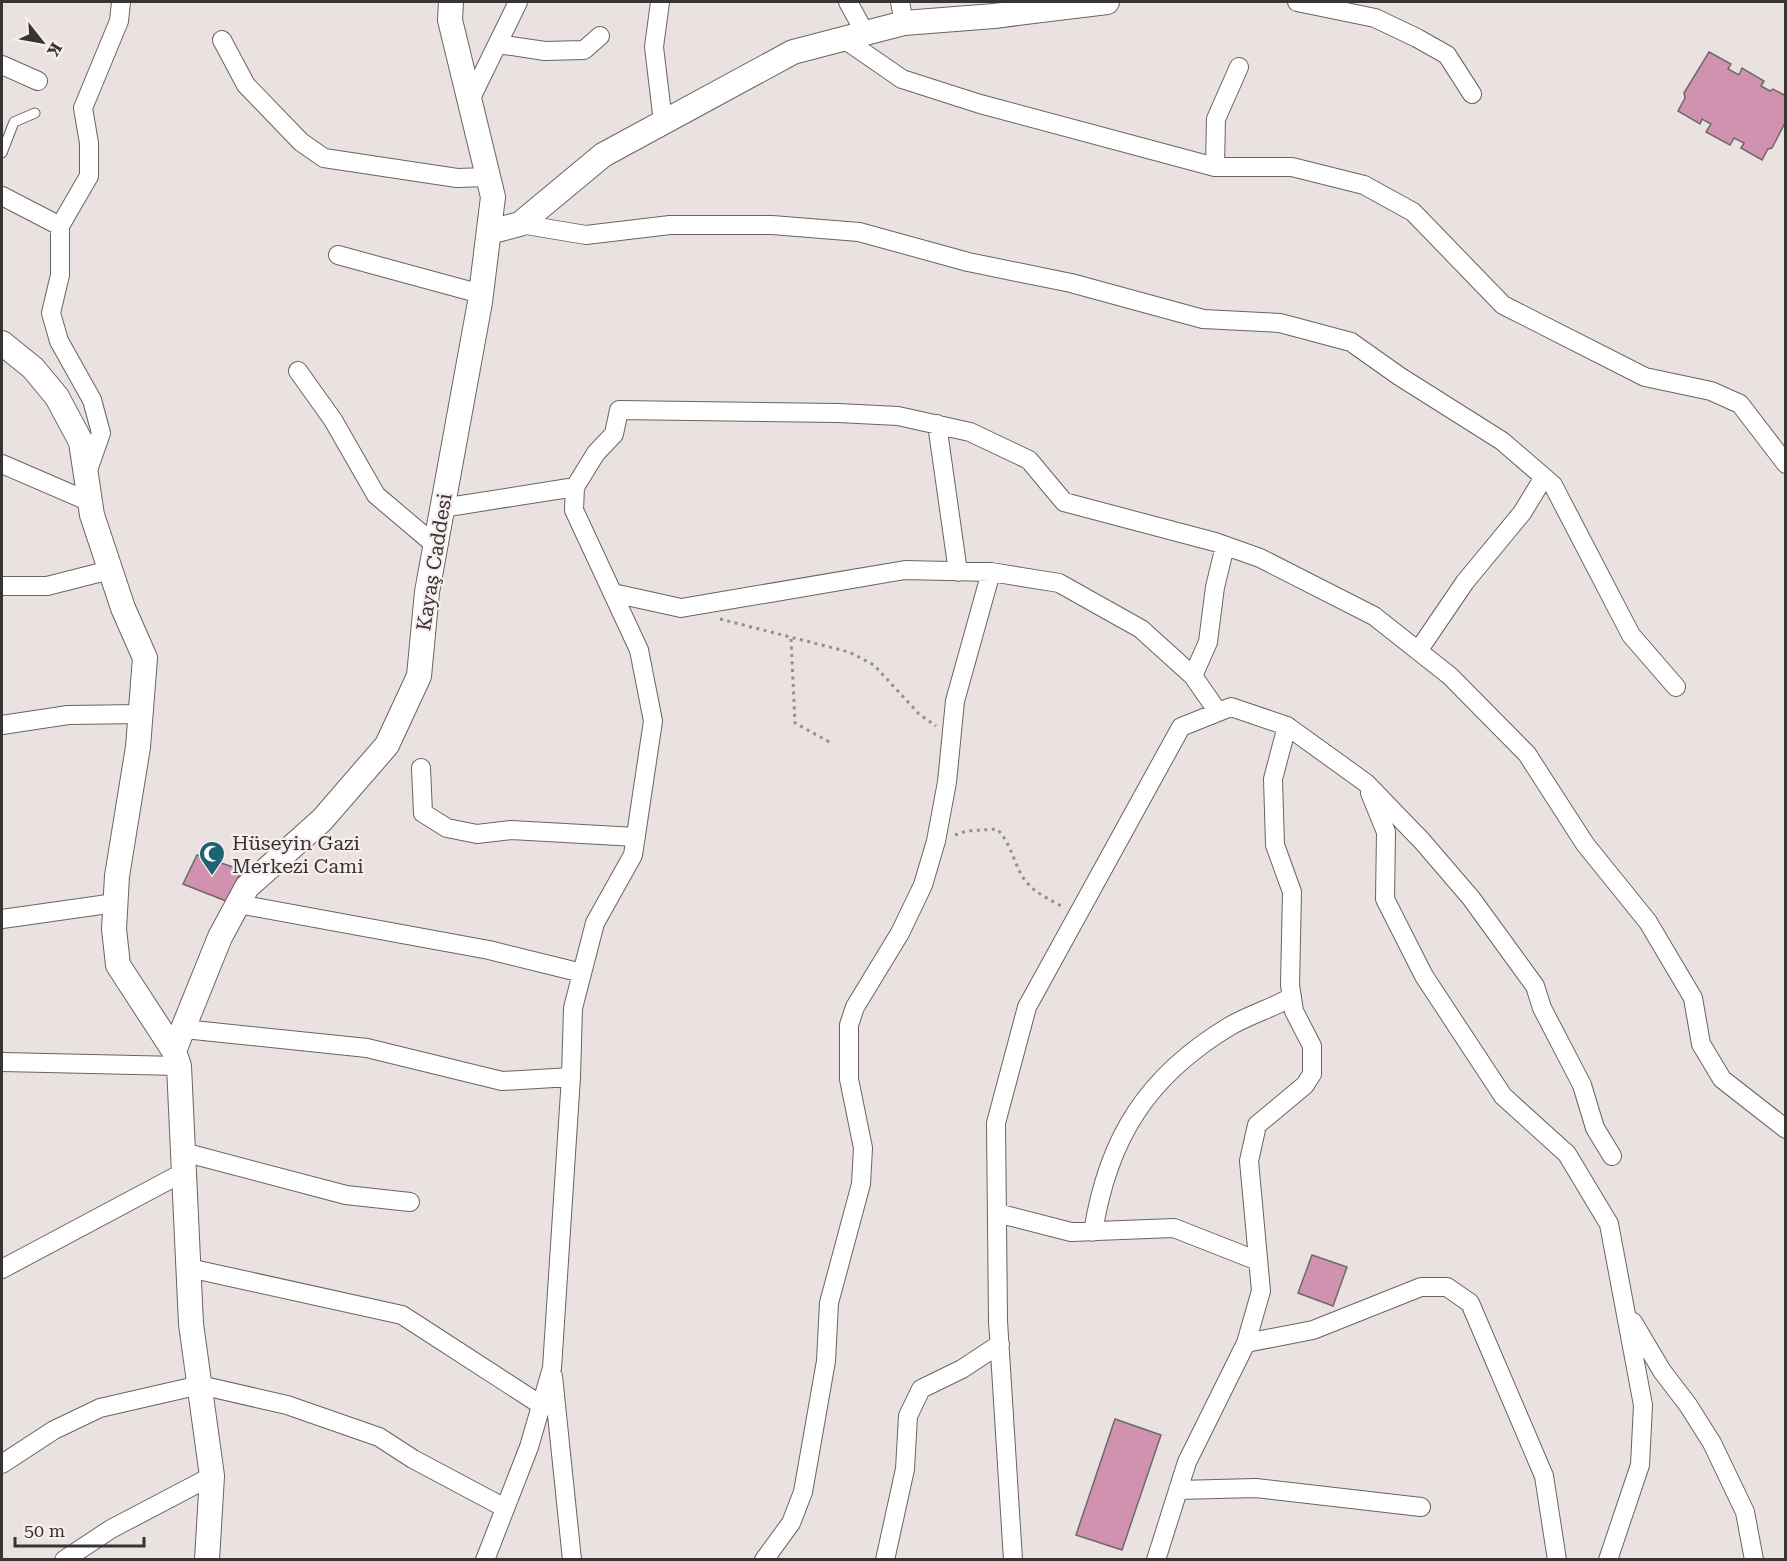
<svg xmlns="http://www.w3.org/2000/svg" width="1787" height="1561" font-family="'Roboto Serif',serif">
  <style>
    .building { fill: #d192b0; stroke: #6f686b; stroke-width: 1.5 }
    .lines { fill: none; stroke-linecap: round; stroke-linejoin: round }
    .service-casing { stroke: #6b6362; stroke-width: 11 }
    .minor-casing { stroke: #6b6362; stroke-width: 20 }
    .tertiary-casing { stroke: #6b6362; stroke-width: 26 }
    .path { stroke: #968f8f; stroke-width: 3; stroke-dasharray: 3 4.5; stroke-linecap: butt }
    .service { stroke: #fff; stroke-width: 9 }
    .minor { stroke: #fff; stroke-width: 18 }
    .tertiary { stroke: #fff; stroke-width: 24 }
    .labels { text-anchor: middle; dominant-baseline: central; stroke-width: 4.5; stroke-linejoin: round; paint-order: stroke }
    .street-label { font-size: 20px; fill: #383434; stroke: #f8eeee }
    .poi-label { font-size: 20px; fill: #383434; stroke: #f8eeee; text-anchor: start }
  </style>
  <rect width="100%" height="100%" fill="#eae1e1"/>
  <path class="building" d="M1709 52 1731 64 1728 69 1739 75 1742 68 1764 81 1761 86 1770 91 1773 89 1786 96V121L1772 148 1768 149 1762 160 1741 148 1744 143 1734 138 1730 145 1706 132 1711 124 1702 119 1700 124 1678 111 1685 98 1684 93Z
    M197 855 242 870 226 901 183 884Z
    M1312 1255 1347 1267 1333 1306 1298 1293Z
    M1115 1419 1161 1435 1122 1550 1076 1535Z"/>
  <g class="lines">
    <defs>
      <path id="service" d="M2 153 14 122 35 113"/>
      <path id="minor" d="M660 2 654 47 663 122
        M848 2 865 33
        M900 2 904 23
        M1297 2 1375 18 1417 38 1447 55 1472 94
        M844 39 902 79 980 104 1215 167H1292L1364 185 1413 212 1503 305 1645 377 1711 391 1740 404 1786 464
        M222 40 246 85 301 142 324 158 457 178 488 177
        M498 44 545 51 584 50 600 36
        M2 65 38 81
        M470 100 518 2
        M1215 167 1216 119 1239 67
        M2 196 60 226
        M520 224 586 235 670 225H772L859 232 968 262 1071 283 1203 319 1280 323 1351 342 1399 376 1502 441 1553 485 1631 635 1676 687
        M338 255 481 294
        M298 371 333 420 376 495 435 545
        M937 424 958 572
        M2 464 90 502
        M87 473 101 433 92 400 59 341 51 313 60 275V226L89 176V143L83 108 119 21 121 2
        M442 508 575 487
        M2 586H47L110 570
        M613 593 681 608 905 570 991 572 1059 583 1141 629 1193 676 1218 712
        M1418 651 1465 582 1522 513 1544 477
        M1193 676 1208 642 1215 587 1225 546
        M2 725 68 715 141 714
        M421 768 423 813 447 828 477 834 511 830 636 837
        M1370 793 1386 832 1385 899 1424 976 1503 1096 1567 1154 1609 1224 1643 1405 1640 1465 1608 1560
        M238 904 489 950 582 973
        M2 919 115 903
        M184 1029 367 1048 502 1081 571 1077
        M2 1062 179 1066
        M183 1152 346 1195 410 1202
        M997 1213 1071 1232 1174 1228 1258 1261
        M1093 1232C1108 1138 1147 1076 1230 1026 1249 1015 1272 1008 1292 997
        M189 1268 402 1315 541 1405
        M2 1269 184 1172
        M1633 1322 1662 1371 1688 1405 1712 1443 1745 1512 1754 1560
        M1246 1343 1313 1330 1421 1287H1447L1470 1303 1544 1476 1557 1560
        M553 1376 572 1560
        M2 1464 54 1430 100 1408 200 1385 287 1405 379 1437 413 1459 505 1508
        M1178 1490 1256 1488 1421 1507
        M64 1560 111 1529 212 1476
        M485 1560 529 1447 552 1368 571 1077 573 1008 595 923 633 855 653 721 639 650 574 510 575 487 596 453 614 434 619 410 838 413 898 416 970 432 1029 460 1064 502 1215 542 1260 558 1374 616 1450 676 1527 754 1585 844 1648 922 1693 998 1701 1044 1722 1079 1786 1129
        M764 1560 791 1523 803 1492 826 1361 829 1303 861 1184 863 1148 849 1079V1025L855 1007 900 933 923 885 936 841 947 782 955 701 991 572
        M885 1560 905 1469 908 1416 921 1389 962 1369 1000 1344
        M1013 1560 998 1321 996 1123 1027 1007 1181 727 1231 707 1287 726 1366 783 1422 841 1471 898 1535 986 1542 1008 1582 1085 1595 1128 1612 1156
        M1156 1560 1187 1462 1246 1343 1261 1291 1249 1161 1257 1125 1305 1085 1312 1074V1046L1294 1011 1290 985 1292 892 1275 845 1273 779 1287 726"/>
      <path id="tertiary" d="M489 232 520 224 603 155 793 52 904 23 994 16 1107 2
        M2 343 33 368 57 397 81 442 92 515 123 608 145 658 138 747 117 876 114 929 118 965 174 1051 179 1066 191 1324 212 1476 207 1560
        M174 1051 220 937 247 887 322 820 387 745 419 676 427 592 480 302 493 197 450 20 451 2"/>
    </defs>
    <use href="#service" class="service-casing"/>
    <use href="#minor" class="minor-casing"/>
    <use href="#tertiary" class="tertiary-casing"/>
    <path class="path" d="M720 619 849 652 874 665 919 714 936 726
      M791 639 795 723 833 744
      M955 835 967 831 997 829C1014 846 1014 871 1030 886 1039 895 1053 901 1063 907"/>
    <use href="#service" class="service"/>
    <use href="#minor" class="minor"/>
    <use href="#tertiary" class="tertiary"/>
  </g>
  <defs>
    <symbol id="mosque-pin" viewBox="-11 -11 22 30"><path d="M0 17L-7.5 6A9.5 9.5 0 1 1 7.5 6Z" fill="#1d6374" stroke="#f8eeee"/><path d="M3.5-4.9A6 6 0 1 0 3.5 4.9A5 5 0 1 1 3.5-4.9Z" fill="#fff"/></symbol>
  </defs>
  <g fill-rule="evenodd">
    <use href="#mosque-pin" x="197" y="839" width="30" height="40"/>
  </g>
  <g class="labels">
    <g class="street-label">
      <text transform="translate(434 562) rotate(-81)">Kayaş Caddesi</text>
    </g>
    <g class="poi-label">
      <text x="232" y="843">Hüseyin Gazi<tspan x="232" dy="23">Merkezi Cami</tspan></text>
    </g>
  </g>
  <rect width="1787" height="1561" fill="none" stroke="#383434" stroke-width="6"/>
  <g transform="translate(42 42) rotate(121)" stroke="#f8eeee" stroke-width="4.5" paint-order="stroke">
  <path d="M0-4.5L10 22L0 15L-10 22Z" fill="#383434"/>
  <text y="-9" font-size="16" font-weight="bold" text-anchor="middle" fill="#383434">K</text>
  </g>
  <path d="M15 1537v9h129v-9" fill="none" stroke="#383434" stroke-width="3"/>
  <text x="24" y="1537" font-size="18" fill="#383434" stroke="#f8eeee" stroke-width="4.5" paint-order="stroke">50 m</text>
</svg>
